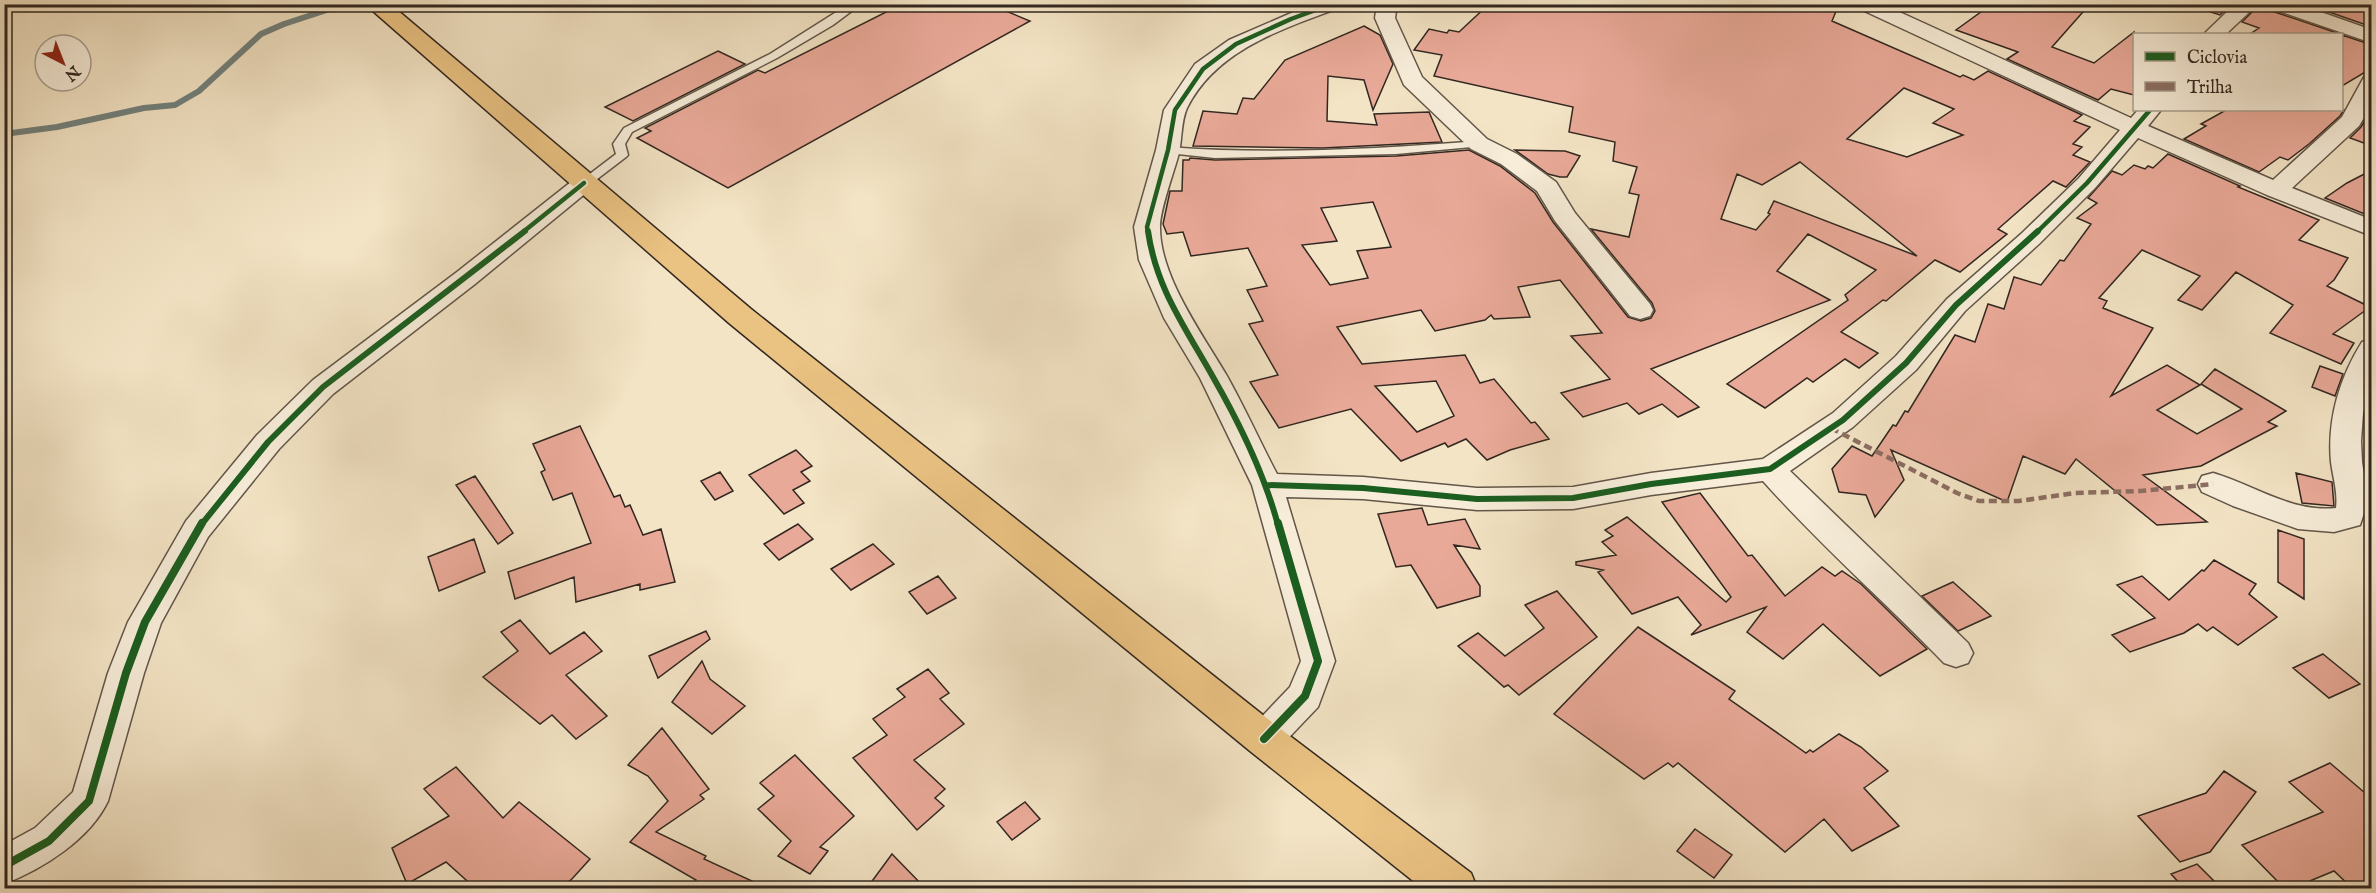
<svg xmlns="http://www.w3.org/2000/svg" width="2376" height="893" font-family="'IM FELL English',serif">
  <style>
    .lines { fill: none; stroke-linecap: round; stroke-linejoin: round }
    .stream { stroke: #72817d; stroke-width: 6 }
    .building { fill: #e9a998; stroke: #312720; stroke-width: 1.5; fill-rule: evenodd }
    .service-casing { stroke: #625649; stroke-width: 3 }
    .minor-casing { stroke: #625649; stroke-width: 3 }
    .primary-casing { stroke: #312720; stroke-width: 3 }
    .service { fill: #f7edd9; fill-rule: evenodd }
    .minor { fill: #f7edd9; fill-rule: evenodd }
    .primary { fill: #eac282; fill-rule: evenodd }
    .quiet { stroke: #8d6e63; stroke-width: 4.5; stroke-dasharray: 8 4.5; stroke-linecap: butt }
    .cycleway-far2-casing { stroke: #f7edd9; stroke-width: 8 }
    .cycleway-far1-casing { stroke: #f7edd9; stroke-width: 10 }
    .cycleway-casing { stroke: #f7edd9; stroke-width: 11 }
    .cycleway-far2 { stroke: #1b5e20; stroke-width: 4.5 }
    .cycleway-far1 { stroke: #1b5e20; stroke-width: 6 }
    .cycleway { stroke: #1b5e20; stroke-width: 8 }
  </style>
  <rect width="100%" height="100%" fill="#f3e4c5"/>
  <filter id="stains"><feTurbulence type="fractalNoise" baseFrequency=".00333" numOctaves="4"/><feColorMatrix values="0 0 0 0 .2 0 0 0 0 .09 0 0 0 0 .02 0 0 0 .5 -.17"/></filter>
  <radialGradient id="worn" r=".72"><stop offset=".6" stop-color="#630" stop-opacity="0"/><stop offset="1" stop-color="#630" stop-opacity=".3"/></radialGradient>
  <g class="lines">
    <path class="stream" d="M4 134 57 127 144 108 175 105 199 91 261 34 284 24 345 4"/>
  </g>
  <path class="building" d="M902 4H989L1030 21 728 188 637 138 651 131 645 128 758 70 765 73Z
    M1489 4H1839L1832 21 1960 77 1963 75 1974 80 1988 71 2082 115 2074 121 2090 127 2073 144 2082 147 2073 155 2090 162 2066 187 2053 181 1998 229 2007 234 1960 272 1935 260 1886 301 1883 300 1841 332 1878 353 1859 368 1845 359 1813 382 1807 378 1765 408 1727 384 1848 300 1845 295 1876 270 1808 234 1777 271 1830 300 1651 369 1699 407 1678 417 1662 404 1639 414 1627 403 1583 417 1561 393 1610 379 1571 336 1602 333 1560 280 1518 287 1530 317 1494 319 1491 315 1485 320 1435 331 1421 310 1337 327 1362 364 1465 355 1480 383 1494 379 1531 423 1535 422 1549 439 1510 450 1487 460 1466 439 1448 447 1445 443 1401 461 1351 409 1279 428 1250 382 1278 375 1249 324 1263 321 1247 290 1267 286 1248 248 1191 256 1183 232 1167 234 1163 224 1170 191H1182L1183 160H1189L1190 158 1215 160 1396 156 1469 150 1500 166 1535 193 1553 222 1628 317 1641 321 1651 318 1655 311 1652 303 1591 229 1629 237 1639 195 1629 193 1637 167 1613 161 1615 142 1569 132 1573 107 1434 76 1442 55 1414 50 1429 29 1447 33 1449 30 1459 32ZM1904 88 1954 109 1933 123 1963 135 1907 157 1847 139ZM1800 162 1917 256 1774 201 1768 213 1770 214 1756 230 1721 219 1737 174 1762 185ZM1373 202 1391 247 1357 251 1368 278 1330 285 1302 245 1337 241 1321 208ZM1436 381 1454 416 1417 432 1375 386Z
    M1992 4H2090L2052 47 2094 63 2134 32V95L2111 89 2098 100 2007 59 2018 52 1956 30Z
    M2201 4H2231L2220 15 2201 9Z
    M2260 4H2265L2269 10 2340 34H2250L2259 28 2242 22Z
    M2306 4H2372V27Z
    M1364 26 1380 35 1393 64 1373 110 1364 80 1328 76 1327 121 1377 125 1374 114 1429 112 1442 142 1323 148 1193 146 1203 111 1237 114 1243 98 1254 99 1285 60Z
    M2342 35 2372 45V68L2342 86Z
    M718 51 745 64 633 121 605 107Z
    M2226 110H2344L2340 116 2309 144 2288 160 2280 157 2259 172 2184 139 2206 126 2201 124Z
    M2370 112 2372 113V146L2350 138 2361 127Z
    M1515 150 1565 151 1580 156 1567 177H1560L1548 174Z
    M2168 154 2240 186 2238 187 2319 220 2299 240 2348 258 2334 280 2327 286 2370 307 2333 334 2354 343 2341 364 2270 333 2293 305 2236 272 2202 310 2178 300 2200 276 2142 250 2099 298 2107 301 2103 308 2153 328 2111 396 2167 365 2200 385 2157 410 2197 434 2242 409 2201 384 2215 369 2286 411 2268 422 2277 426 2201 466 2143 475 2207 522 2157 525 2076 459 2065 474 2023 456 2007 502 1891 450 1904 480 1875 517 1866 495 1839 492 1832 469 1852 446 1872 456 1893 425 1896 426 1905 411 1908 412 1955 335 1975 342 1988 304 2004 309 2014 277 2041 285 2060 260 2064 261 2091 224 2077 218 2097 203 2088 198 2112 171 2122 175 2134 165 2145 169 2148 166 2153 168Z
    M2372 170V217L2325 198 2347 183Z
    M2320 366 2343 374 2335 396 2312 387Z
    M580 426 614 497 620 495 625 507 630 505 643 535 661 529 675 582 640 590V584L576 602 574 577 515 599 508 572 591 543 572 493 553 500 541 472 545 470 533 444Z
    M796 450 812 466 801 472 810 481 793 490 804 503 784 514 749 475Z
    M720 472 733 491 715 500 701 481Z
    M2296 473 2332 482 2334 506 2302 503Z
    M475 476 513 533 498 544 456 485Z
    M1700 493 1748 556 1752 555 1785 596 1822 567 1835 576 1842 571 1861 584 1927 649 1880 676 1823 624 1783 659 1747 632 1766 607 1691 635 1701 625 1678 597 1632 614 1598 572 1603 570 1576 565V562L1616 555 1602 542 1613 536 1605 530 1627 517 1726 602 1731 597 1662 502Z
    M1422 508 1428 525 1465 519 1480 549 1454 545 1480 586V596L1437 608 1411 565 1396 567 1378 514Z
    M798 524 813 539 779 560 764 544Z
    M2278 530 2304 539V599L2278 582Z
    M474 539 485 572 439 591 428 557Z
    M873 544 894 564 851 590 831 569Z
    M2214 560 2256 584 2249 594 2277 617 2238 645 2213 627 2207 631 2198 624 2184 633 2130 652 2112 635 2155 618 2117 585 2142 576 2169 600 2202 570 2204 571Z
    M938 576 956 598 927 614 909 592Z
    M1953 582 1991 616 1958 631 1922 596Z
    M1557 591 1597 637 1519 695 1508 685 1504 687 1458 646 1478 633 1505 656 1544 628 1525 605Z
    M520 620 550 654 584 632 602 651 566 675 607 716 576 739 552 715 540 724 483 677 518 651 501 632Z
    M1638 627 1735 691 1729 699 1806 753 1810 750 1813 752 1839 734 1861 747 1888 771 1864 788 1899 826 1852 851 1824 819 1785 852 1678 763 1673 767 1668 763 1644 779 1554 714Z
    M706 631 710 639 658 678 649 656Z
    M2323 654 2334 663 2360 684 2329 698 2293 668Z
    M702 661 710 679 745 706 712 734 672 702Z
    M928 669 949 693 940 699 964 724 914 760 945 789 935 798 944 806 917 830 853 758 887 735 873 719 905 697 897 689Z
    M662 728 709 789 700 795 704 799 656 832 706 856 704 859 767 888H690L696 880 630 842 668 801 648 776 628 765Z
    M795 755 854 816 820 847 828 851 810 874 778 856 791 841 758 809 774 796 760 783Z
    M2330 763 2372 799V888H2352L2334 871 2293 888H2284L2242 845 2323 812 2289 782Z
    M456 767 503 818 519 802 590 859 571 880 558 888H475L446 862 407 884 392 848 449 816 424 789Z
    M2224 771 2256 792 2210 852 2180 862 2138 816 2206 793Z
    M1025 802 1040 819 1012 840 997 822Z
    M1695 829 1732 855 1714 878 1677 851Z
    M892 854 925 888H867Z
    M2197 864 2221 888H2184L2171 874Z"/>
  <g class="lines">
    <defs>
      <path id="service" d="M849 4H861L833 25 777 58 632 132 625 144 628 155 626 157 588 186H580L578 183 616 154 613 144 624 128 770 54Z
        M1479 141 1483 142V146L1396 154 1215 158 1168 153 1162 150 1168 147C1271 155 1376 149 1479 141Z"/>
      <path id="minor" d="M1312 4H1342L1339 8C1282 29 1216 50 1187 108 1181 121 1182 139 1179 153 1174 172 1159 212 1160 228 1160 277 1203 335 1227 376 1245 408 1260 442 1277 474L1363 477 1477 488 1573 487 1651 473 1763 459 1833 413 1896 356 1947 299 2021 234 2079 178 2120 130 1858 8 1855 4H1882L2131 118 2138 110H2161L2148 126 2273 180 2342 117 2364 77 2372 76V104L2359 126 2292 188 2372 220V236L2267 195 2138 138 2095 188 2039 244 1965 311 1916 370 1853 427 1790 471 1968 643 1973 653 1968 663 1956 667 1944 663C1884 601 1820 545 1763 481L1651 495 1573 509 1477 510 1363 499 1286 497 1335 661 1318 707 1277 750 1264 755 1251 750 1246 739 1251 728 1290 687 1301 661 1252 485 1200 378 1164 318 1139 260 1134 227 1156 150 1164 110 1195 64 1229 40Z
        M1377 4H1397L1395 18 1422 77 1487 139 1517 154 1556 182 1575 213 1650 304 1653 310 1650 316 1640 319 1630 316 1555 221 1537 191 1501 164 1471 149 1404 85 1375 18Z
        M2235 4H2258L2226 34H2204Z
        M2267 4H2298L2372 30V43L2270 8Z
        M584 176 592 178 596 183 592 188 475 284 333 394 279 449 208 537 161 623 144 673 108 801C90 839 43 869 4 884V845L35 828 73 792 108 673 128 622 186 521 257 435 313 380 457 272 576 178Z
        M2372 339V378L2363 413 2361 441 2362 462 2368 501 2360 525 2334 532 2298 529 2233 506 2202 492 2198 484 2202 476 2213 473C2254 485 2292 513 2336 508 2338 492 2333 478 2331 462 2327 419 2340 377 2362 342Z"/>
      <path id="primary" d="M365 4H390L751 309 1278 727 1471 873 1477 888H1422L1250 751 729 323Z"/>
    </defs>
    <use href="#service" class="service-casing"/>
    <use href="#minor" class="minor-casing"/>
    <use href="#primary" class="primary-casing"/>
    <use href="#service" class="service"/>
    <use href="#minor" class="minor"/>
    <use href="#primary" class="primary"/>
    <path class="quiet" d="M1831 428 1957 493 1979 501H2019L2075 493 2141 491 2213 484"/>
    <defs>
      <path id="cycleway-far2" d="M523 232 584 183
        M1148 232 1147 227 1168 150 1175 110 1203 69 1236 44 1291 19 1332 4
        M2037 232 2087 183 2150 110"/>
      <path id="cycleway-far1" d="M1148 231C1156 288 1185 327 1213 377 1240 424 1264 473 1278 525
        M1267 485 1363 488 1477 499 1573 498 1651 484 1770 469 1843 420 1906 363 1956 305 2038 231
        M201 525 268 442 323 387 525 231"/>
      <path id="cycleway" d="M1264 739 1305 696 1318 661 1278 523
        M4 866 49 841 89 801 126 673 145 622 202 523"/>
    </defs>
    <use href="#cycleway-far2" class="cycleway-far2-casing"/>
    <use href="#cycleway-far1" class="cycleway-far1-casing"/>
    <use href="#cycleway" class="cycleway-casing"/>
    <use href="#cycleway-far2" class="cycleway-far2"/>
    <use href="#cycleway-far1" class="cycleway-far1"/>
    <use href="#cycleway" class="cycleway"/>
  </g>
  <rect width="2376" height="893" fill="none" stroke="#f3e4c5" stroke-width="24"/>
  <rect x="6" y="6" width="2364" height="881" fill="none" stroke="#312720" stroke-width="3"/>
  <rect x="12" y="12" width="2352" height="869" fill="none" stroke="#312720" stroke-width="1.5"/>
  <rect x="2133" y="33" width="210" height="78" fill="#f7edd9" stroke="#a89e8f" stroke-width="1.5"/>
  <rect x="2145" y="52" width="30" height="9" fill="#1b5e20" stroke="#a89e8f" stroke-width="1.5"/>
  <text x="2187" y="63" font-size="18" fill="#312720">Ciclovia</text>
  <rect x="2145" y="82" width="30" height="9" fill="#8d6e63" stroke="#a89e8f" stroke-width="1.5"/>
  <text x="2187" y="93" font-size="18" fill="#312720">Trilha</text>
  <g transform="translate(63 63) rotate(138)"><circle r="28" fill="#f7edd9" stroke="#a89e8f" stroke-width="1.5"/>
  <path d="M0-4.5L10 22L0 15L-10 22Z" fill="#8f2418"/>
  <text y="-9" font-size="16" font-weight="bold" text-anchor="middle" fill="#312720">N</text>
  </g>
  <rect width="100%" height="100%" filter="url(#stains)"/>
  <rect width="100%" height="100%" fill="url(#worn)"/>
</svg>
